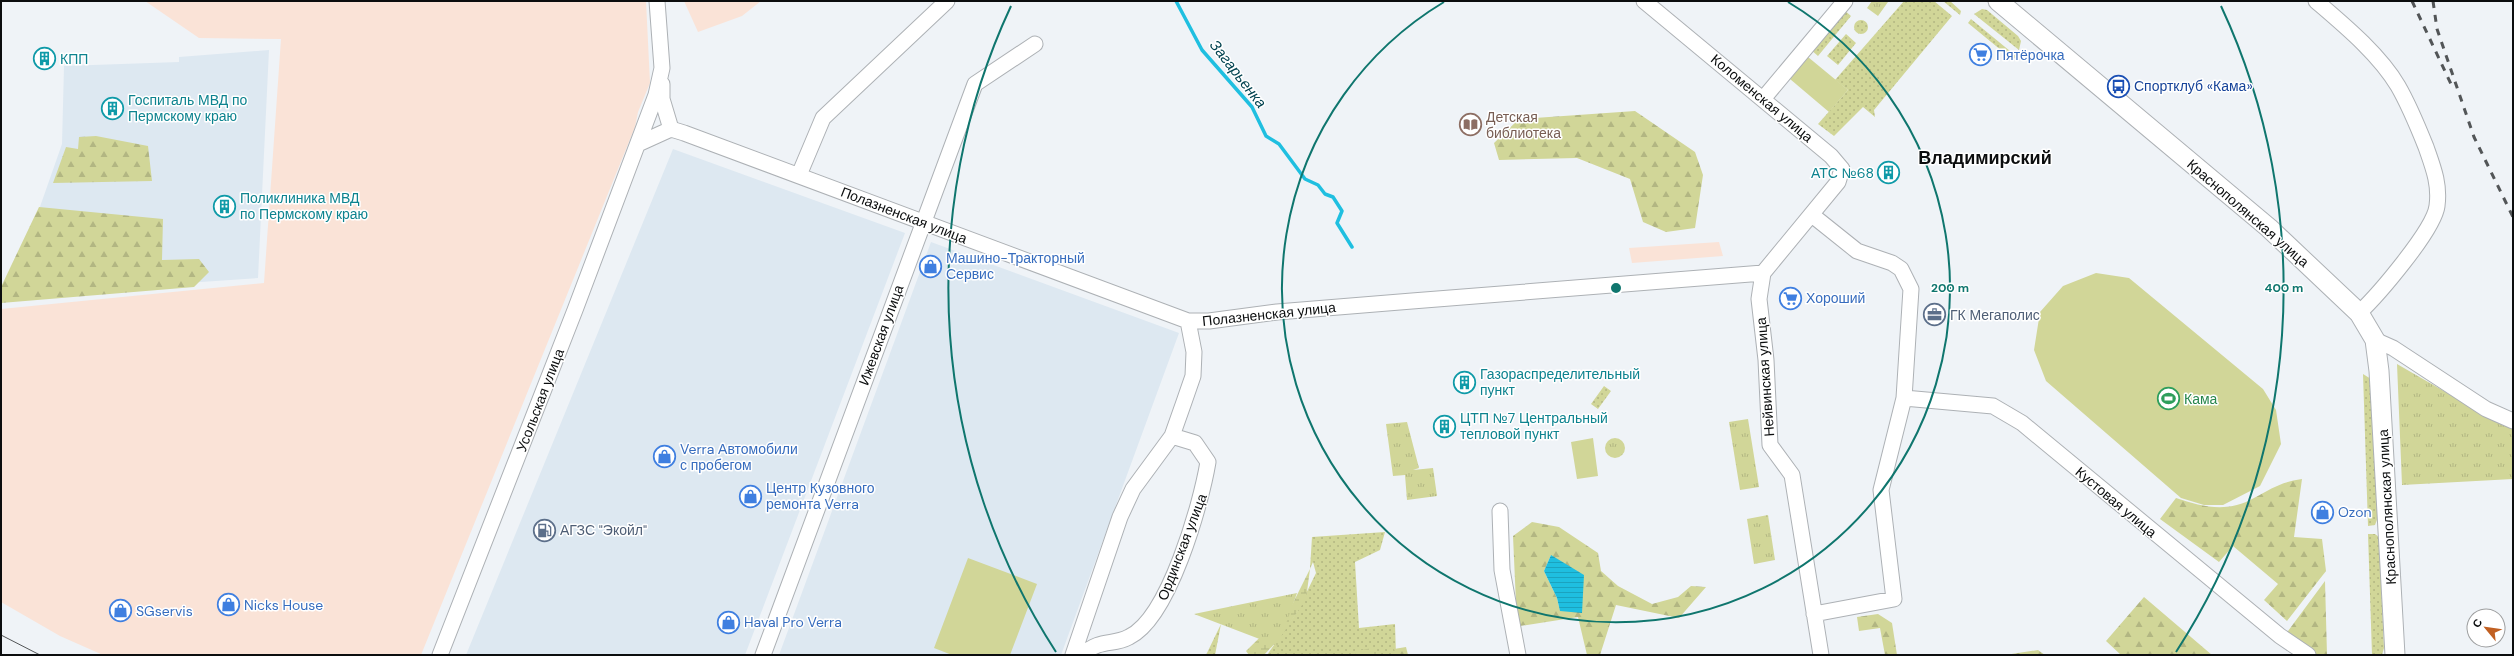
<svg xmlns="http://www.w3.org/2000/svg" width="2514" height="656" font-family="'DM Sans',sans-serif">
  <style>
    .built { fill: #dde8f1 }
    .industrial { fill: #fae3d7 }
    .grass { fill: url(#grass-dots) }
    .forest { fill: url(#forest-firs); fill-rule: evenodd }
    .wetland { fill: url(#wetland-marsh) }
    .park { fill: url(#park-tufts) }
    .pitch { fill: #d1d698 }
    .water { fill: url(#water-rules) }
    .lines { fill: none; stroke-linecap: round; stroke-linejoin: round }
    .stream { stroke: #1fbfe0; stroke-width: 3.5 }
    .minor-casing { stroke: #adb1b5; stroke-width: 17 }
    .major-casing { stroke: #adb1b5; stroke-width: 21 }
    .minor { stroke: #fff; stroke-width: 15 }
    .major { stroke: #fff; stroke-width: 19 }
    .tram { stroke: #525557; stroke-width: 1 }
    .rail { stroke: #525557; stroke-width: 3; stroke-dasharray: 7 7; stroke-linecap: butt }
    .ring { fill: none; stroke: #0f766e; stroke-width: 2 }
    .labels { text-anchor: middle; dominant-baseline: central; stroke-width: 3; stroke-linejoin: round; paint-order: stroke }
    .shop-label { font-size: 14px; fill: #366cbe; stroke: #fff; text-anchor: start }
    .culture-label { font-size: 14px; fill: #0d838f; stroke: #fff; text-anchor: start }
    .transit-label { font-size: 14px; fill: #164399; stroke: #fff; text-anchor: start }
    .street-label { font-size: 14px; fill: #0b0d0e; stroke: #fff }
    .education-label { font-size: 14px; fill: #785e54; stroke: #fff; text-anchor: start }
    .service-label { font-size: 14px; fill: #4e5e75; stroke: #fff; text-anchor: start }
    .leisure-label { font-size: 14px; fill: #27864d; stroke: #fff; text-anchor: start }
    .water-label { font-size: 15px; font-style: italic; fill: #00424f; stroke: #fff }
    .district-label { font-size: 18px; font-weight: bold; fill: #0b0d0e; stroke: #fff }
    .centre { fill: #0f766e; stroke: #fff; stroke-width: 2 }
    .ring-label { font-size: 12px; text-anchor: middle; font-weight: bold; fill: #0f766e; stroke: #fff; stroke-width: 3; stroke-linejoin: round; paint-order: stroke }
  </style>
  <defs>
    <pattern id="grass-dots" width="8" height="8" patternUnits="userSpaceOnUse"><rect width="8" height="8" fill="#d1d698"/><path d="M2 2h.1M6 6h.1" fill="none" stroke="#b2b682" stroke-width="1.8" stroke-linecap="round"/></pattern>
    <pattern id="forest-firs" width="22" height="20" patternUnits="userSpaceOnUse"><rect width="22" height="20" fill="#d1d698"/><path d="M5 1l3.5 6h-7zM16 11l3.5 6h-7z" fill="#b2b682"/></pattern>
    <pattern id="wetland-marsh" width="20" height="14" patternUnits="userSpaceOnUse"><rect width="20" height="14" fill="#d1d698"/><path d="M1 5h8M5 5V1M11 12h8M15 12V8" fill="none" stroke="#b2b682"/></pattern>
    <pattern id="park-tufts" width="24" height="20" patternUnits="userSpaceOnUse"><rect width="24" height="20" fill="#d1d698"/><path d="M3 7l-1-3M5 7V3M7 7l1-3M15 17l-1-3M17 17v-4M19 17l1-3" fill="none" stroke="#b2b682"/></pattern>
    <pattern id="water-rules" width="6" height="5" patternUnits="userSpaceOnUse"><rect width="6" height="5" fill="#1fbfe0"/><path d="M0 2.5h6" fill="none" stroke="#1ba3bf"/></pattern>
  </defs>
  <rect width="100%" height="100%" fill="#eff3f7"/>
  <path class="built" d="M269 50 258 278 142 286 35 221 62 144 64 66 179 62V57Z
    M673 149 905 233 745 655H466Z
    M931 242 1179 333 1061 655H779Z"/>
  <path class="industrial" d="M145 1H646L650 83 638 112 635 127 421 655H103L60 636 1 602V309L264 283 281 39 199 38Z
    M684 1H761L742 16 698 32Z
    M1719 242 1723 256 1632 263 1629 248Z"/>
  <path class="grass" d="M1904 1H1934L1952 16 1874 110 1875 117 1863 107 1834 136 1818 124 1848 90 1835 80Z
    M1943 1H1950L1961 11 1960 15Z
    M1843 9 1851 16 1818 56 1810 49Z
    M1982 9 1987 10 2018 36 2021 41 2019 50 1974 14Z
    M1971 19 2016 56 2013 60 1968 23Z
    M1854 27a7 7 0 1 1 14 0a7 7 0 1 1-14 0Z
    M1846 34 1856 43 1838 65 1827 56Z
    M2363 374 2371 379 2378 517 2375 525 2368 526Z
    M1604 386 1611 391 1598 409 1591 404Z
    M1385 532 1380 550 1355 562 1359 628 1395 624 1396 655H1267L1297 612 1316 573 1313 562 1310 569 1312 537Z
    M2368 534H2375L2379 537 2384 648 2382 655H2372Z
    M1221 624 1215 655H1206Z"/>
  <path class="forest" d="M1635 111 1695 152 1703 175 1695 228 1666 232 1643 222 1630 179 1577 158 1499 160 1494 143 1519 119Z
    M96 136 148 146 152 181 53 183 66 147 78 149 79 137Z
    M39 207 163 219 162 260 199 259 209 272 194 287 1 303V287Z
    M2302 479 2294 537 2322 539 2326 571 2287 621 2264 600 2278 584 2233 546 2219 562 2160 519 2176 498C2202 507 2228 513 2254 498 2272 488 2281 482 2302 479Z
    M1532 522 1559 527 1598 553 1601 571 1618 586 1652 604 1678 597 1691 586 1706 587 1679 618 1616 605 1600 655H1587L1578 617 1520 626 1516 603 1513 536ZM1551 555 1560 611 1557 598 1544 571Z
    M2325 581 2327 655H2315L2285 635Z
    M2144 597 2212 655H2121L2106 641Z
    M1878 614 1892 623 1897 655H1885L1880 628 1859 631 1857 617Z
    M1406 647 1408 655H1396L1394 649Z
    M2038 650 2045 655H2005Z"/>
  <path class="wetland" d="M1310 569 1306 599 1280 638 1264 655H1249L1246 651 1291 607Z
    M1377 647V655H1355L1357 651Z"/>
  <path class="park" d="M1872 1H1887L1888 2 1878 16 1867 8Z
    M2397 364 2468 405 2513 427V479L2402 485Z
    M1748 419 1759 487 1740 490 1729 422Z
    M1407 422 1419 468 1413 470 1433 468 1437 496 1407 500 1405 475 1393 476 1386 424Z
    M1605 448a10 10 0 1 1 20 0a10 10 0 1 1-20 0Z
    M1768 515 1775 560 1754 564 1747 519Z
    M1297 593 1278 646 1194 614Z"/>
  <path class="pitch" d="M1808 57 1848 90 1829 112 1790 79Z
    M2096 273 2129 278 2263 389 2276 410 2281 444 2260 486 2223 505H2204L2181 498 2046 381 2034 350 2040 312 2063 286Z
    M1593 438 1598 476 1577 479 1571 442Z
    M968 558 1037 584 1010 655H952L934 648Z"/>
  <path class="water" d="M1551 555 1584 575 1582 613 1560 611 1557 598 1544 571Z"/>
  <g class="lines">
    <path class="stream" d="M1176 1 1202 50 1252 107 1266 136 1279 144 1305 179 1318 185 1325 194 1333 197 1342 211 1337 223 1352 247"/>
    <defs>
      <path id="minor" d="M1644 1 1831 156 1842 169 1838 182 1763 273 1759 299 1766 360 1770 445 1792 475 1821 655
        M2316 1C2344 25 2379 54 2398 86 2409 105 2418 127 2426 147 2433 167 2440 184 2437 206 2434 230 2378 295 2359 313
        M662 84V99L671 129
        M1763 99 1845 1
        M638 144 671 129 684 133 1188 321H1209L1277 312 1412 301 1763 273
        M799 175 823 118 947 1
        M1812 215 1857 251 1892 263 1901 269 1911 289 1904 398 1881 490 1894 599 1814 614
        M2375 340 2393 348 2486 409 2513 421
        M1904 398 1993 406 2022 423 2280 636 2308 655
        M1500 511 1502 570 1518 655
        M440 655 575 310 656 95 662 68 657 1
        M763 655 975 84 1035 44
        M1073 655 1120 517 1133 489 1172 436 1184 402 1193 376 1194 352 1188 321
        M1082 655C1101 638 1112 646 1129 637 1169 618 1201 504 1208 462L1195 443 1172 436"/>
      <path id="major" d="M1998 1 2269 228 2359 313 2375 340 2379 371 2395 655"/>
    </defs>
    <use href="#minor" class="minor-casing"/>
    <use href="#major" class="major-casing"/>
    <use href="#minor" class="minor"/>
    <use href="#major" class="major"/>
    <path class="tram" d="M1 635 40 655"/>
    <path class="rail" d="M2412 1 2451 84
      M2433 1 2437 29 2474 137 2513 217"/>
  </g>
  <g class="ring">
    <path d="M1788 2A334 334 0 1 1 1444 2"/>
    <path d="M1056 652A668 668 0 0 1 1011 6M2221 6A668 668 0 0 1 2176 652"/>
  </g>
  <defs>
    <symbol id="supermarket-ring" viewBox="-11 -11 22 22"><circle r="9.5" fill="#fff" stroke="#3f7fe0" stroke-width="1.5"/><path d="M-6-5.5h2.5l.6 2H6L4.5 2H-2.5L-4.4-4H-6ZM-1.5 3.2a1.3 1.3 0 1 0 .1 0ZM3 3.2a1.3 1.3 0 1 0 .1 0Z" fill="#3f7fe0"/></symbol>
    <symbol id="building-ring" viewBox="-11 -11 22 22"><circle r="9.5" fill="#fff" stroke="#0f9aa8" stroke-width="1.5"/><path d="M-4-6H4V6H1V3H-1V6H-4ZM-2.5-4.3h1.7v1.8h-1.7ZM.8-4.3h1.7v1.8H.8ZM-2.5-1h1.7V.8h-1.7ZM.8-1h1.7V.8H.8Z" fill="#0f9aa8"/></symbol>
    <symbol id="bus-ring" viewBox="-11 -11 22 22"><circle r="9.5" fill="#fff" stroke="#1a4fb4" stroke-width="1.5"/><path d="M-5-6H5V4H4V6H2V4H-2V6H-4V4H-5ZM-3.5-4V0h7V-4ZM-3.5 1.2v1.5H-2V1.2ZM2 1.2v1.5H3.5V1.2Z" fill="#1a4fb4"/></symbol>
    <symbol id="library-ring" viewBox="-11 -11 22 22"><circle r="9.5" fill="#fff" stroke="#8d6e63" stroke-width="1.5"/><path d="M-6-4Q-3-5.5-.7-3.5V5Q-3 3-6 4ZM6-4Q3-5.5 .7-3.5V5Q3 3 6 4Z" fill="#8d6e63"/></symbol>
    <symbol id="shop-ring" viewBox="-11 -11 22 22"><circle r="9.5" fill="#fff" stroke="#3f7fe0" stroke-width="1.5"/><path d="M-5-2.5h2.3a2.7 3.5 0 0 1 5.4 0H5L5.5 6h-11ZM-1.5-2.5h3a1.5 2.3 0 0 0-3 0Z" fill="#3f7fe0"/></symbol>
    <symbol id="office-ring" viewBox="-11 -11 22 22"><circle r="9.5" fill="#fff" stroke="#5c6f8a" stroke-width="1.5"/><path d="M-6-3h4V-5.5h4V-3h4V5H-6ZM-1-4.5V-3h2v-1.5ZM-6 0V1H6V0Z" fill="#5c6f8a"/></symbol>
    <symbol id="stadium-ring" viewBox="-11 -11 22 22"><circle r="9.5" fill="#fff" stroke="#2e9e5b" stroke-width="1.5"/><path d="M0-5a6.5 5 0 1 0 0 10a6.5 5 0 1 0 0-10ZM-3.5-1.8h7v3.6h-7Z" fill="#2e9e5b"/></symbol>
    <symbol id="fuel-ring" viewBox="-11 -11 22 22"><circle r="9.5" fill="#fff" stroke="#5c6f8a" stroke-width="1.5"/><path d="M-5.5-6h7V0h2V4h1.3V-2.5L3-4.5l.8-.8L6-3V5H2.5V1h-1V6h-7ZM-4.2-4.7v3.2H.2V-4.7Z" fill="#5c6f8a"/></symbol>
  </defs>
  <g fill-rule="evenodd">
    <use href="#supermarket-ring" x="1968" y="42" width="25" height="25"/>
    <use href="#building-ring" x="32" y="46" width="25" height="25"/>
    <use href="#bus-ring" x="2106" y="74" width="25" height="25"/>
    <use href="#building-ring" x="100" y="96" width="25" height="25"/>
    <use href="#library-ring" x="1458" y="112" width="25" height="25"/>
    <use href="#building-ring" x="1876" y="160" width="25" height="25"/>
    <use href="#building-ring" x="212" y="194" width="25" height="25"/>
    <use href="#shop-ring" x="918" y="254" width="25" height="25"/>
    <use href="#supermarket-ring" x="1778" y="286" width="25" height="25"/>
    <use href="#office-ring" x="1922" y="302" width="25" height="25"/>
    <use href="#building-ring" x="1452" y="370" width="25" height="25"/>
    <use href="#stadium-ring" x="2156" y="386" width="25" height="25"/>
    <use href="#building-ring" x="1432" y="414" width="25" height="25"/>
    <use href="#shop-ring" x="652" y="444" width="25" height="25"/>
    <use href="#shop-ring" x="738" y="484" width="25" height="25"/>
    <use href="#shop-ring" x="2310" y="500" width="25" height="25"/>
    <use href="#fuel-ring" x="532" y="518" width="25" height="25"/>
    <use href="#shop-ring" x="216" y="592" width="25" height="25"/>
    <use href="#shop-ring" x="108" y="598" width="25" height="25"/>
    <use href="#shop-ring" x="716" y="610" width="25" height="25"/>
  </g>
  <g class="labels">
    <g class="shop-label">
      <text x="1996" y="55">Пятёрочка</text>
      <text x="946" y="258">Машино-Тракторный<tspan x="946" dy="16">Сервис</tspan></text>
      <text x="1806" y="298">Хороший</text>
      <text x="680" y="449">Verra Автомобили<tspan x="680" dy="16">с пробегом</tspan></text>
      <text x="766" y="488">Центр Кузовного<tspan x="766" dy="16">ремонта Verra</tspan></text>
      <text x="2338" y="512">Ozon</text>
      <text x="244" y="605">Nicks House</text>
      <text x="136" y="611">SGservis</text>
      <text x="744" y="622">Haval Pro Verra</text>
    </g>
    <g class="culture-label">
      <text x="60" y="59">КПП</text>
      <text x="128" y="100">Госпиталь МВД по<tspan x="128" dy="16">Пермскому краю</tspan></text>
      <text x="1874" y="173" text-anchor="end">АТС №68</text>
      <text x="240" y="198">Поликлиника МВД<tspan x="240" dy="16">по Пермскому краю</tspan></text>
      <text x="1480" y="374">Газораспределительный<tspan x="1480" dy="16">пункт</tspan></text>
      <text x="1460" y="418">ЦТП №7 Центральный<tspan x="1460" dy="16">тепловой пункт</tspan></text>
    </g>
    <g class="transit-label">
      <text x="2134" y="86">Спортклуб «Кама»</text>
    </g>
    <g class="street-label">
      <text transform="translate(1762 98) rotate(40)">Коломенская улица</text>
      <text transform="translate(2248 213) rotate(41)">Краснополянская улица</text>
      <text transform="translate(904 215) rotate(21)">Полазненская улица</text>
      <text transform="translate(1269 314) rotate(-6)">Полазненская улица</text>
      <text transform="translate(881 335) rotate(-70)">Ижевская улица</text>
      <text transform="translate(1765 377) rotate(-94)">Нейвинская улица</text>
      <text transform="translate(540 400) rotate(-69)">Усольская улица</text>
      <text transform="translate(2116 502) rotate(40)">Кустовая улица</text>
      <text transform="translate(2387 507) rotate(-93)">Краснополянская улица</text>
      <text transform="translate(1182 547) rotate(-69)">Ординская улица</text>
    </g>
    <g class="education-label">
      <text x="1486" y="117">Детская<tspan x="1486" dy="16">библиотека</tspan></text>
    </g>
    <g class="service-label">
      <text x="1950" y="315">ГК Мегаполис</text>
      <text x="560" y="530">АГЗС "Экойл"</text>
    </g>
    <g class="leisure-label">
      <text x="2184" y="399">Кама</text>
    </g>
    <g class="water-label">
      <text transform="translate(1238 74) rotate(52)">Загарьенка</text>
    </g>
    <g class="district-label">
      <text x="1985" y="158">Владимирский</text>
    </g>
  </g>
  <circle cx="1616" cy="288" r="6" class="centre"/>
  <g class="ring-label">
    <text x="1950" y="292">200 m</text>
    <text x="2284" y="292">400 m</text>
  </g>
  <rect width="2514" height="656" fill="none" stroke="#0b0d0e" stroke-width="4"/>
  <g transform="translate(2486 628) rotate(299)"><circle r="19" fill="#ffffff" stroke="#9d9e9f"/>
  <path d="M0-3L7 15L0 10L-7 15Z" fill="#c16022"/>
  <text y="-6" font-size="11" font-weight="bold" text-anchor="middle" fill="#0b0d0e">С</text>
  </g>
</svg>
